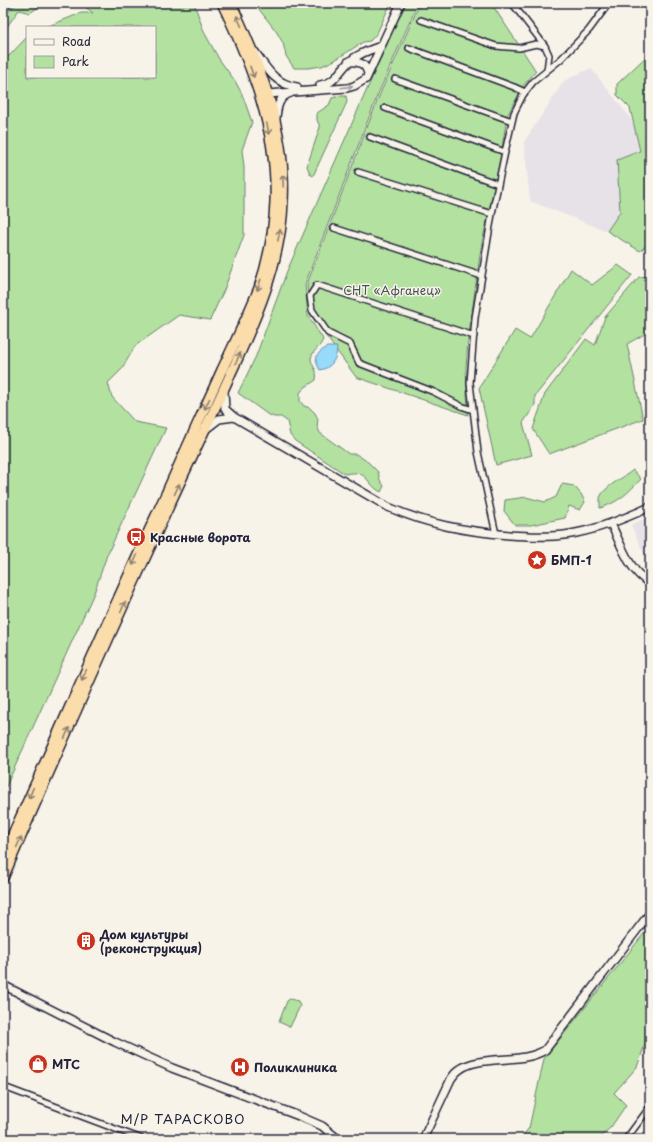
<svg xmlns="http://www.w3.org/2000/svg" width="653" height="1142" font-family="'Playpen Sans',sans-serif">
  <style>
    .built { fill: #e7e1e8 }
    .green { fill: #b3e1a0; stroke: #6a826e }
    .water { fill: #98dafa; stroke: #6990ae }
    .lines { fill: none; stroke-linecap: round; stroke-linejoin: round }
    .stream { stroke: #6990ae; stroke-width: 1.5 }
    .street-casing { stroke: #22223b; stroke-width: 8 }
    .secondary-casing { stroke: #22223b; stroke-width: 10 }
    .highway-casing { stroke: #22223b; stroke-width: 12 }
    .street { stroke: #f7f3e8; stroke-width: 5 }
    .secondary { stroke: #f7f3e8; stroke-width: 7 }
    .highway { stroke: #faddab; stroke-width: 9 }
    .oneway { stroke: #8e8073 }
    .oneway2 { stroke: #97959a }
    .labels { text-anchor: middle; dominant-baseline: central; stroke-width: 3; stroke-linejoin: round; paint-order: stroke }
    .park-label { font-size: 12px; fill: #465254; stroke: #f7f3e8 }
    .poi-label { font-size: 12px; font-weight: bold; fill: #22223b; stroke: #f7f3e8; text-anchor: start }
    .neighbourhood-label { font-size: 13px; letter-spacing: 1px; fill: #22223b; stroke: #f7f3e8 }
  </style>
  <rect width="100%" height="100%" fill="#f7f3e8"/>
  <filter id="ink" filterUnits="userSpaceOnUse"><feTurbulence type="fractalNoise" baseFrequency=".025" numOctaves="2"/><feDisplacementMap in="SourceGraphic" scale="8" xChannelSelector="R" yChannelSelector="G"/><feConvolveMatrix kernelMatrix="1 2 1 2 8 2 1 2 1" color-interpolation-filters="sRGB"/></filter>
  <g filter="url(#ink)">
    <path class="built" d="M591 68 634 123 640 151 618 160 620 212 607 231 530 201 524 142 564 81Z
      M650 516V567L631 525Z"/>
    <path class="green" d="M3 3H44L30 13 19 10 3 32Z
      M80 3H194L204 32 219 59 235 81 242 94 252 122 242 150 244 167V235L224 290 210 320 179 315 135 346 122 369 108 383 112 397 135 422 166 428 107 555 94 593 3 793V56H9L27 37V77H155V27H46L81 13H93Z
      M257 3H391L377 33 370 41 363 42 335 60 322 66 308 68H294L286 56 283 43 276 31 258 8Z
      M405 3H418L378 94 305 284 308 316 323 339C321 347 313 350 311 358 311 366 318 368 316 380L304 388 300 393V401L304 406 310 408 315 413 318 419 317 426 320 433 349 454H356L368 462 378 472 380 480 384 486 381 492C365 484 369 469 345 474L295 441 290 435 287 421 281 417H274L267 414 238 393 256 356 287 271Z
      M420 3H491L536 71 524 85 507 116 501 155 481 248 468 340 466 368 468 415 356 377 309 313 307 284 380 94Z
      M650 53V242L640 251 607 231 620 212 617 160 640 151 630 108 617 95V84Z
      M339 96H346L347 102 313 176 310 174 307 166 320 127 317 120V113L329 105 332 98Z
      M618 265 632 275 535 396V405L523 423 532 455 496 465 479 388 515 330 530 339 571 269 592 285Z
      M649 276 650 280V331L627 344 643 419 549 454 533 429 545 394 586 339 595 345 605 317 639 277Z
      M633 470 641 479C628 493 619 502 600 508 600 505 600 501 600 498 603 487 625 477 633 470Z
      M562 484 574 486 581 494 585 502 580 510 569 506 565 518 531 525H515L504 511 505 500 526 497 545 502 556 497Z
      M650 926V990L646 991 648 1036 637 1067 614 1093 626 1105 611 1127 598 1139H520L529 1128 544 1059Z
      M290 999 298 1001 300 1006 290 1027 279 1022 287 1001Z"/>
    <path class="water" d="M327 347H337C337 358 332 368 320 370 313 358 316 354 327 347Z"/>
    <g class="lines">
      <path class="stream" d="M3 15 17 3"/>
      <defs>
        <path id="street" d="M512 3 545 46
          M421 20 496 46 519 48 536 44 545 46 549 55 547 70
          M409 48 514 87 525 92
          M395 79 512 121
          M385 108 505 152
          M370 137 498 184
          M358 172 492 214
          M334 228 482 276
          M473 410 461 406 434 392 359 363 350 344 328 333 312 310 310 296 317 285 474 336
          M496 534 478 452 470 383 475 318 492 214 505 152 514 113 523 95 533 82 561 59 589 30 609 3
          M4 1087 142 1139
          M626 1139 650 1107"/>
        <path id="secondary" d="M255 52C267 69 275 84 297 87
          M348 62C358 61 366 63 368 74
          M320 85C335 84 338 72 348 63 357 54 370 50 381 46
          M263 92 268 94 347 88 354 86 366 79 401 3
          M276 118C277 107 279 96 291 93
          M224 391 225 409 234 417 388 507C429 525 465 531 509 535 531 536 554 538 576 533 602 528 626 518 650 507
          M206 429 219 419 234 417
          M611 524C621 544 630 573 650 583
          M3 985 115 1042 172 1068 299 1116 322 1126 338 1139
          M423 1139 451 1079C453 1076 456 1072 459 1070 479 1054 521 1065 545 1050L650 913"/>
        <path id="highway" d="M3 856C58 735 110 614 166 494 184 453 203 412 221 372 234 344 248 316 259 288 268 261 274 230 275 202 278 131 252 66 222 3
          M3 878C57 753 112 629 169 506 189 462 211 418 231 373 256 319 281 263 283 202 287 132 260 65 231 3"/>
      </defs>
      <use href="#street" class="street-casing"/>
      <use href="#secondary" class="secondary-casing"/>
      <use href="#highway" class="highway-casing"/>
      <use href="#street" class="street"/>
      <use href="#secondary" class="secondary"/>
      <use href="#highway" class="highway"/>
    </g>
    <defs><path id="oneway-shaft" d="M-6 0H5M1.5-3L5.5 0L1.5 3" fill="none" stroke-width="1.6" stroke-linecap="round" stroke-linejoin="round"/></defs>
    <g class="oneway">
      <use href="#oneway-shaft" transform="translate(239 21) rotate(-115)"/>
      <use href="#oneway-shaft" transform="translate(252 72) rotate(70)"/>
      <use href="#oneway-shaft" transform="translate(268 129) rotate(78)"/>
      <use href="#oneway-shaft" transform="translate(283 181) rotate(-93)"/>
      <use href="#oneway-shaft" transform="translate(279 235) rotate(-79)"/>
      <use href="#oneway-shaft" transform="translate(259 285) rotate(108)"/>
      <use href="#oneway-shaft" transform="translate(238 358) rotate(-66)"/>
      <use href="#oneway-shaft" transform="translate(207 404) rotate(115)"/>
      <use href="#oneway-shaft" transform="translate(177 489) rotate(-65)"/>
      <use href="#oneway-shaft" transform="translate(135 560) rotate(114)"/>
      <use href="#oneway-shaft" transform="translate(123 607) rotate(-66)"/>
      <use href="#oneway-shaft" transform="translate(84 675) rotate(114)"/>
      <use href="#oneway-shaft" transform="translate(67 733) rotate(-66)"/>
      <use href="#oneway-shaft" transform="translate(31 793) rotate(113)"/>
      <use href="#oneway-shaft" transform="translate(19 842) rotate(-66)"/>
    </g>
    <use class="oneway2" href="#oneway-shaft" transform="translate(347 87) rotate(-7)"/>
  </g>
  <defs>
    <symbol id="bus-disc" viewBox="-11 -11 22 22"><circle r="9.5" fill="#c8321e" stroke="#f7f3e8"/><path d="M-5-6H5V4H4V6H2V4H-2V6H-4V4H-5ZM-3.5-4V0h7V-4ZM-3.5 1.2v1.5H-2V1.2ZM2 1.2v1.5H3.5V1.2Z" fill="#fff"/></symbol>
    <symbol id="sight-disc" viewBox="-11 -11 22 22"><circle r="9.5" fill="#c8321e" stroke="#f7f3e8"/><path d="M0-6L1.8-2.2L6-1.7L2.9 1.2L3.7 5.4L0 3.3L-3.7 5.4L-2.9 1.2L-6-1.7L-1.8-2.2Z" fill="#fff"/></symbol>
    <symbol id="building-disc" viewBox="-11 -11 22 22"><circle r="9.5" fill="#c8321e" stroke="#f7f3e8"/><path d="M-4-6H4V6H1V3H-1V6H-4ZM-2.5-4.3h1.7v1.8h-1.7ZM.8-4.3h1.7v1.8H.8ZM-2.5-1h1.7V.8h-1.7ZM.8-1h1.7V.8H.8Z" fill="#fff"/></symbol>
    <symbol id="shop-disc" viewBox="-11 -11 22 22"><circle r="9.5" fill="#c8321e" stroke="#f7f3e8"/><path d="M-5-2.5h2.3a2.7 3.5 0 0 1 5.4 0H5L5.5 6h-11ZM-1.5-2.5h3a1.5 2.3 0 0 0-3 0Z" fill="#fff"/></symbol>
    <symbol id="hospital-disc" viewBox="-11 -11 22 22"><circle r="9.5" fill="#c8321e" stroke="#f7f3e8"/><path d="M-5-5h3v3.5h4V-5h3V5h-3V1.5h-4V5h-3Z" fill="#fff"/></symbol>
  </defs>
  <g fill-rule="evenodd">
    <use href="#bus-disc" x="125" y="526" width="22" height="22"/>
    <use href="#sight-disc" x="526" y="549" width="22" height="22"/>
    <use href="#building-disc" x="75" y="930" width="22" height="22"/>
    <use href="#shop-disc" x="27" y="1053" width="22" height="22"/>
    <use href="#hospital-disc" x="229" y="1056" width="22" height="22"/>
  </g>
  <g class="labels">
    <g class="park-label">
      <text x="392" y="290">СНТ «Афганец»</text>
    </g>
    <g class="poi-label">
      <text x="150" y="537">Красные ворота</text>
      <text x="551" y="560">БМП-1</text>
      <text x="100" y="934">Дом культуры<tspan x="100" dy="14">(реконструкция)</tspan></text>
      <text x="52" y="1064">МТС</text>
      <text x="254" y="1067">Поликлиника</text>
    </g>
    <g class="neighbourhood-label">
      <text x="183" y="1118">М/Р ТАРАСКОВО</text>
    </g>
  </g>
  <rect width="653" height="1142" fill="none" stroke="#f7f3e8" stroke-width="16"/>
  <rect x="8" y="8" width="637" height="1126" fill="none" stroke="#22223b" stroke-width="1.5" filter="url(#ink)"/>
  <rect x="26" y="26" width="130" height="52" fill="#f7f3e8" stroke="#a29fa3"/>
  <rect x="34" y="39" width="20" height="6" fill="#f7f3e8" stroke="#a29fa3"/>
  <text x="62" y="46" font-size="12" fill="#22223b">Road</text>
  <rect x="34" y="56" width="20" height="12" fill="#b3e1a0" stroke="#a29fa3"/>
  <text x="62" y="66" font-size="12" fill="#22223b">Park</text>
</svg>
